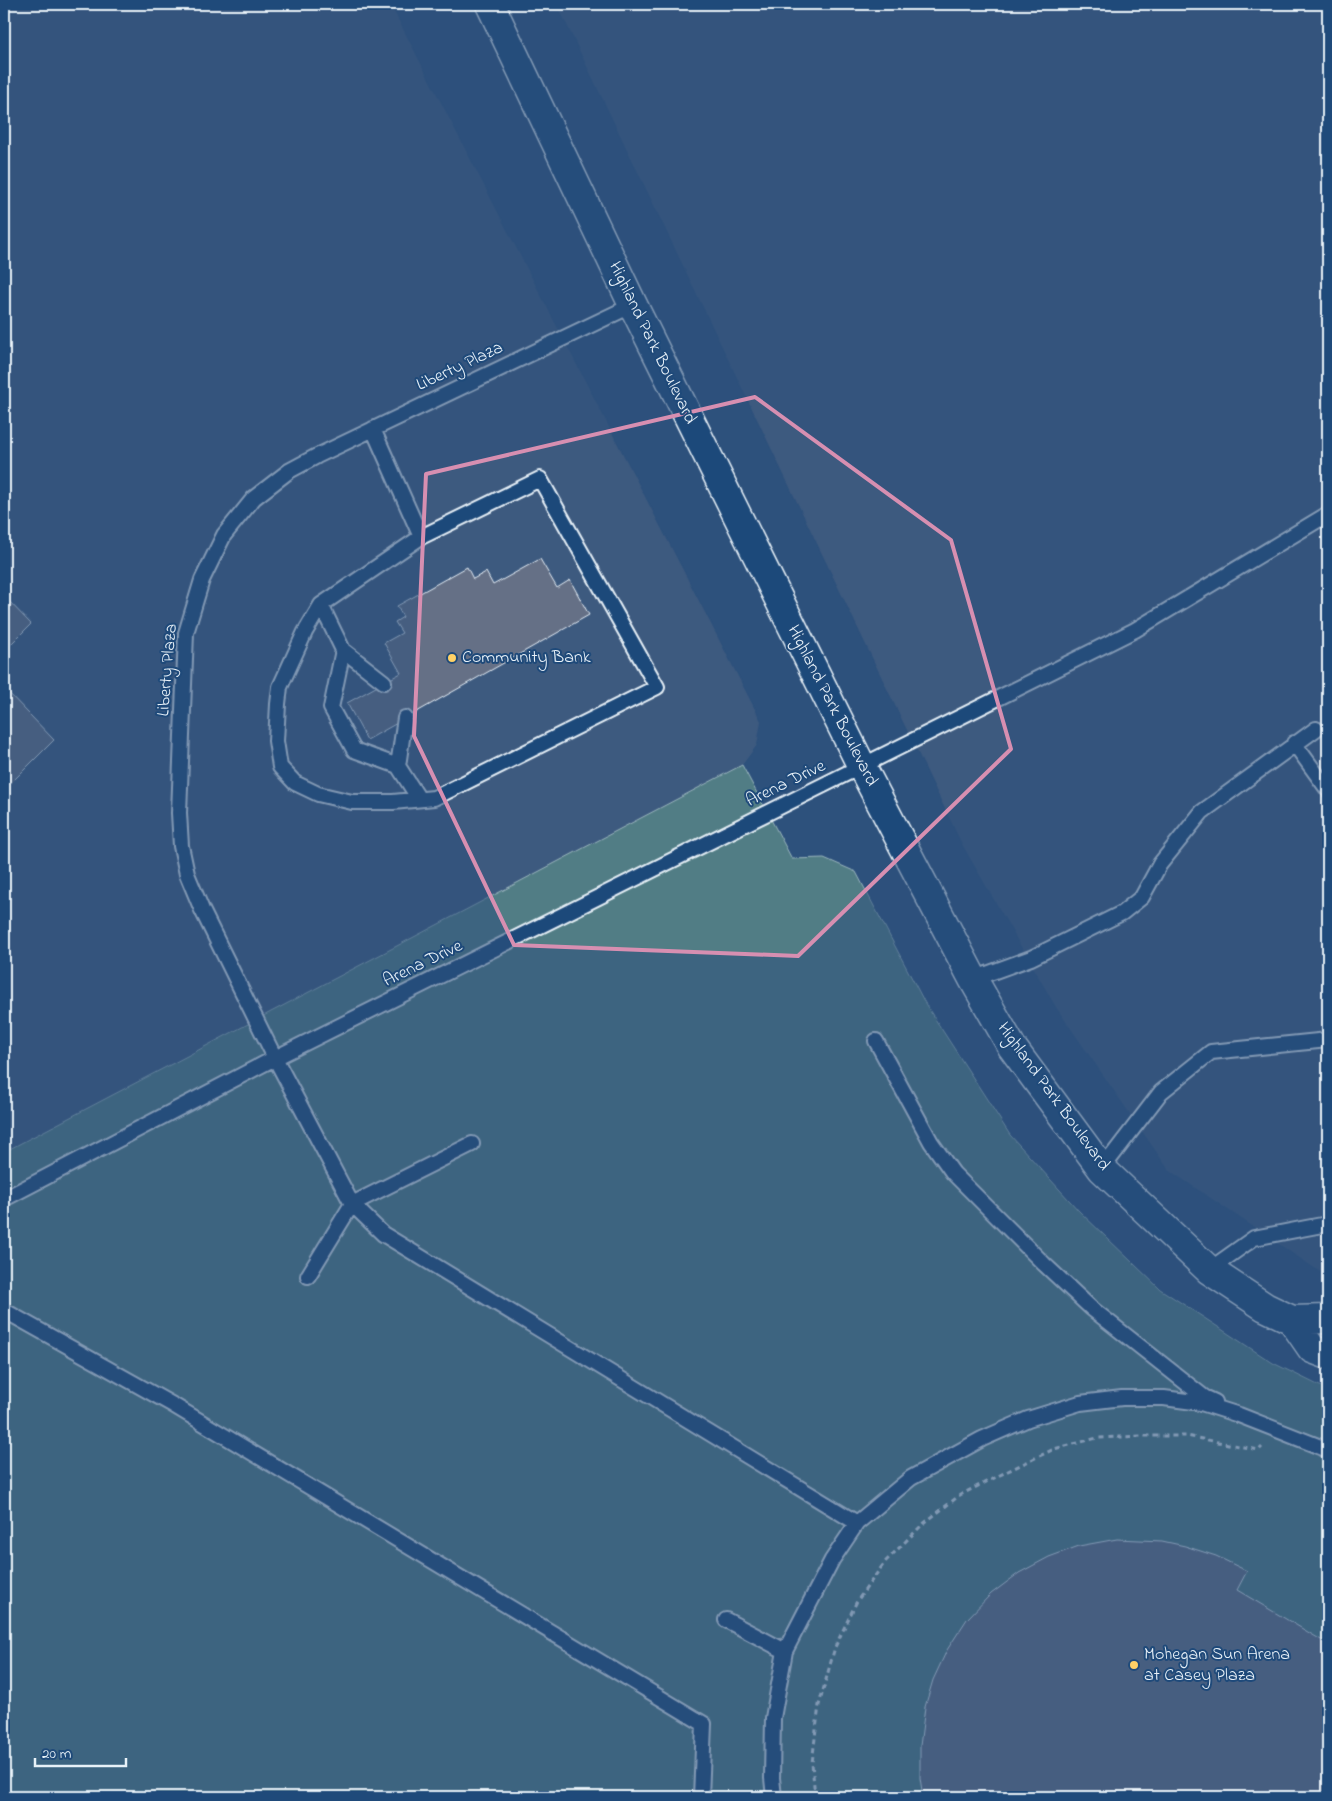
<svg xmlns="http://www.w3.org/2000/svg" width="1332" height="1801" font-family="'Indie Flower',sans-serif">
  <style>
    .built { fill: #3e5a7f }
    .green { fill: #517d85; stroke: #9cb7be }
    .building { fill: #656f86; stroke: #e8f1f8 }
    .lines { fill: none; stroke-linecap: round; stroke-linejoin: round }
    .lane-casing { stroke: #e8f1f8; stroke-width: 18 }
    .secondary-casing { stroke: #e8f1f8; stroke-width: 31 }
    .path { stroke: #e8f1f8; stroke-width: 3; stroke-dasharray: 5 4; stroke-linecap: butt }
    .lane { stroke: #1f4a7a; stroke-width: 14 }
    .secondary { stroke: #1f4a7a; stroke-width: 28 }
    .marked { fill: none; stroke: #d78fb1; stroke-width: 4; stroke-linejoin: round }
    .poi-dot { fill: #ffd166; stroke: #1f4a7a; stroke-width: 2 }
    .labels { text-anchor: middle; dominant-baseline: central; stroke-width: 4; stroke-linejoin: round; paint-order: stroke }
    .street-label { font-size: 18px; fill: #e8f1f8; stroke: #1f4a7a }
    .poi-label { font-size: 18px; fill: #e8f1f8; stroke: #1f4a7a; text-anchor: start }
  </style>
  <rect width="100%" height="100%" fill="#2d517c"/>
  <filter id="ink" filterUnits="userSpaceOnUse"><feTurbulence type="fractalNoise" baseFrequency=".02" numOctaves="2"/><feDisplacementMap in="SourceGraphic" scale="10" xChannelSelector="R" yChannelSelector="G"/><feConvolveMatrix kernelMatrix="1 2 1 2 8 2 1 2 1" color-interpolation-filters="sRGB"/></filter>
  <g filter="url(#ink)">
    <path class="built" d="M4 4H390L761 721 757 745 742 765 4 1152Z
      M557 4H1328V1277L1169 1170 1056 1007 962 844Z"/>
    <path class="green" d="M742 765 792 859 824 858 856 872 926 1005 1010 1135 1079 1211 1160 1289 1273 1363 1328 1390V1797H4V1152Z"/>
    <path class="building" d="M540 559 557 588 570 580 589 615 367 740 347 703 401 673 384 643 402 633 395 622 403 617 397 606 467 567 473 579 486 572 493 585Z
      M4 596 31 624 4 651Z
      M4 688 54 740 4 790Z
      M1117 1539 1162 1541 1185 1546 1216 1556 1247 1571 1237 1590 1328 1644V1797H923L920 1778V1746L925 1707 933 1680 947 1650 967 1619 991 1594 1019 1573 1049 1557 1079 1546Z"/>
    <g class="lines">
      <defs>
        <path id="lane" d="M633 305 317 456 289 471 254 498 224 535 202 580 186 633 179 813 181 846 187 874 202 910 275 1058 352 1204 383 1234 857 1523
          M373 429 421 537 540 479 657 687 434 798 393 802H352L318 794 295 783 280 767 276 741 278 704 280 687 305 632 321 605 421 537
          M321 605 343 650 384 682
          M343 650 331 708 354 750 398 766
          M405 718 398 766 419 799
          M1294 743 1328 790
          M973 979 1031 958 1122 913 1142 897 1160 864 1202 812 1316 729
          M876 1041 931 1142 953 1173 1044 1264 1091 1308 1204 1397 1215 1402
          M1102 1169 1161 1092 1211 1052 1328 1040
          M4 1199 275 1058 1135 630 1328 514
          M1209 1270 1254 1238 1322 1225 1328 1226
          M308 1276 352 1204 472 1144
          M5 1311 173 1405 704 1724 701 1797
          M726 1620 785 1651
          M774 1797 772 1778 773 1718 785 1651 832 1560 857 1523 911 1478 982 1439 1028 1419 1080 1403 1122 1398H1164L1201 1403 1239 1415 1328 1450"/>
        <path id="secondary" d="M490 4 633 305 862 767 973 979 1012 1047 1102 1169 1209 1270 1265 1307 1292 1320 1328 1319
          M1292 1320 1312 1349 1328 1355"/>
      </defs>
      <use href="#lane" class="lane-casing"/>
      <use href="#secondary" class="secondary-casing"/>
      <path class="path" d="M815 1797 812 1763 819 1705 835 1647 857 1601 885 1562 923 1524 960 1495 1008 1471 1054 1449 1097 1438 1143 1436H1187L1259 1450 1262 1447"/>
      <use href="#lane" class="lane"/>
      <use href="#secondary" class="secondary"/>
    </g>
  </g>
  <path d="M0 0H1332V1801H0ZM755 397 951 540 1011 749 798 956 514 945 414 736 426 474Z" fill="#2d517c" fill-opacity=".55" fill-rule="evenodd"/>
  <path class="marked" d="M755 397 951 540 1011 749 798 956 514 945 414 736 426 474Z"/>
  <g class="poi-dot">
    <circle cx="452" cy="658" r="5"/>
    <circle cx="1134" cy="1665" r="5"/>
  </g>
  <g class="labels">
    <g class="street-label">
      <text transform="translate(652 343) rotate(64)">Highland Park Boulevard</text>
      <text transform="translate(460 367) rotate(-25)">Liberty Plaza</text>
      <text transform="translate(168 670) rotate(-85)">Liberty Plaza</text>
      <text transform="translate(832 706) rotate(63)">Highland Park Boulevard</text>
      <text transform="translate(786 784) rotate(-26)">Arena Drive</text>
      <text transform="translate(423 964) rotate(-26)">Arena Drive</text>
      <text transform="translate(1053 1097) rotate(54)">Highland Park Boulevard</text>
    </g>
    <g class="poi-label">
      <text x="462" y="658">Community Bank</text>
      <text x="1144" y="1655">Mohegan Sun Arena<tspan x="1144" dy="21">at Casey Plaza</tspan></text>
    </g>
  </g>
  <rect width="1332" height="1801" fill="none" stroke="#1f4a7a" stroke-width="20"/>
  <rect x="10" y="10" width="1312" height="1781" fill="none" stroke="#e8f1f8" stroke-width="2" filter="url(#ink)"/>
  <path d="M35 1758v8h91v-8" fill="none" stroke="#e8f1f8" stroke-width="2.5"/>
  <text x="42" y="1758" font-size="15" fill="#e8f1f8" stroke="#1f4a7a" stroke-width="4" paint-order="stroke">20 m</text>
</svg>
